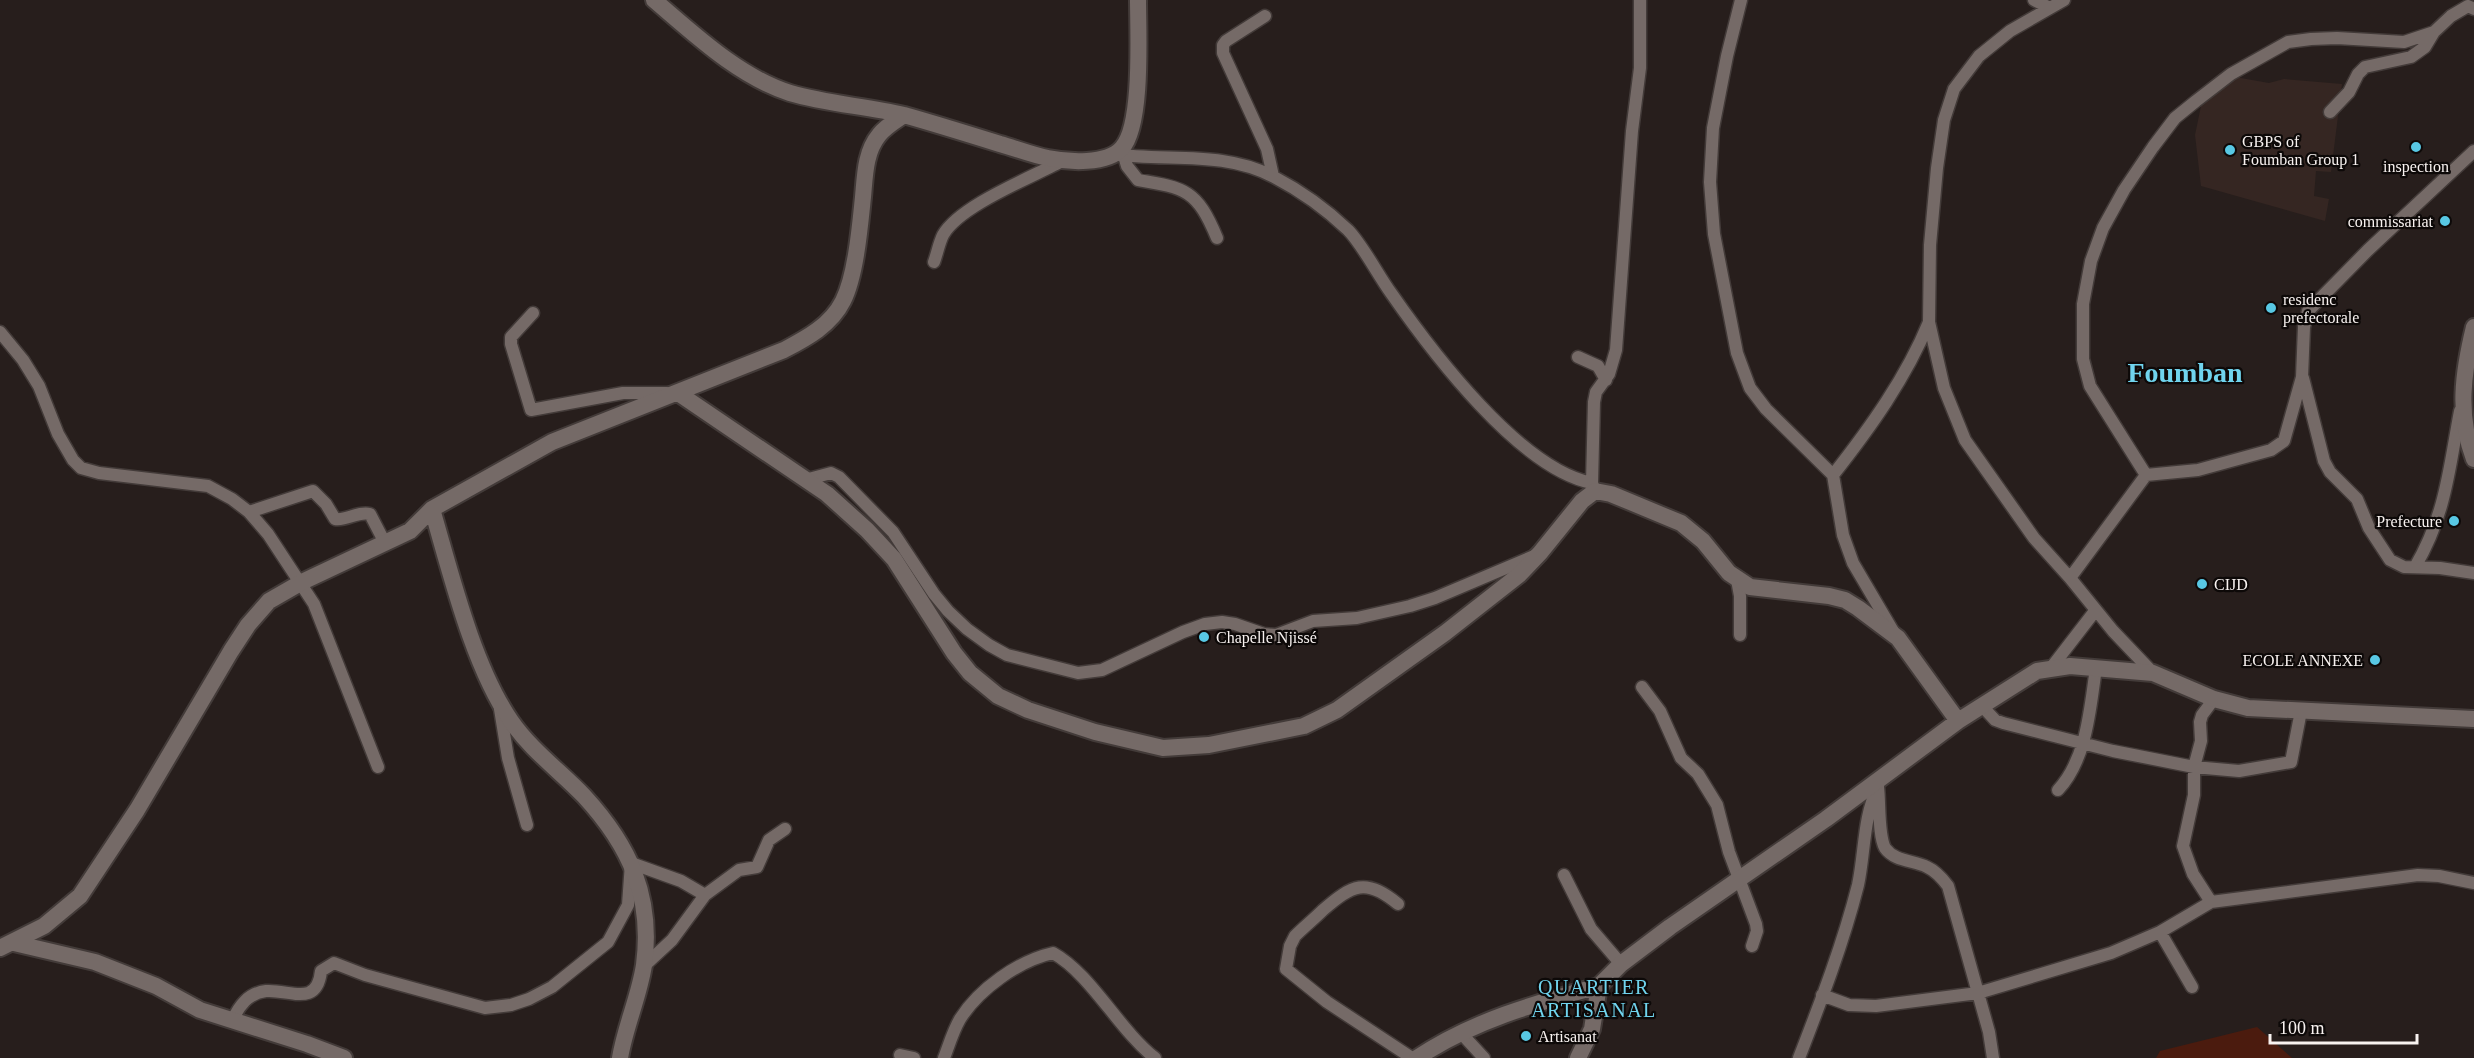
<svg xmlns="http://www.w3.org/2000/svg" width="2474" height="1058" font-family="'Times New Roman',serif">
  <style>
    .built { fill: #352622 }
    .green { fill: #4b1b0e }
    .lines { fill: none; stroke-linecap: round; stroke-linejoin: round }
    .street-casing { stroke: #433b39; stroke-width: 15 }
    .secondary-casing { stroke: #433b39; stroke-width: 20 }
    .street { stroke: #756a67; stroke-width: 12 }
    .secondary { stroke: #756a67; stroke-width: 16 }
    .poi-dot { fill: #58c8e4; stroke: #0d0908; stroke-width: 2 }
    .labels { text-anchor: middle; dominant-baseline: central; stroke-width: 4.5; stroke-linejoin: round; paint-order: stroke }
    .poi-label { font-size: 16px; fill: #f8f2f0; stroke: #0d0908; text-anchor: start }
    .quarter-label { font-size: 20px; letter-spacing: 1.5px; fill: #70d4ee; stroke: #0d0908 }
    .town-label { font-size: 28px; font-weight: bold; fill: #70d4ee; stroke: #0d0908 }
  </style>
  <rect width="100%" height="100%" fill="#271e1c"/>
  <path class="built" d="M2235 77 2269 83 2284 79 2342 84 2331 172 2316 171 2314 196 2329 199 2325 221 2201 186 2195 135 2201 106Z"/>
  <path class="green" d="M2257 1027 2292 1058H2156L2160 1051Z"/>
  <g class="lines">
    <defs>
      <path id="street" d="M1741 0 1727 56 1713 128 1710 182 1714 234 1737 353 1750 388 1766 409 1833 475 1843 535 1853 563 1893 631
        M2034 0 2050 8
        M2064 0 2010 31 1979 56 1954 89 1944 120 1937 168 1930 245 1929 322 1944 388 1965 440 2034 538 2070 578 2113 631 2153 673
        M1265 16 1226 41 1223 45V53L1267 149 1273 176
        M2330 112 2349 92 2358 74 2365 67 2411 57 2425 47 2434 32
        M1113 154C1167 162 1223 150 1274 177 1299 190 1327 210 1348 230 1362 244 1378 275 1391 293 1432 352 1520 469 1592 483
        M1124 156 1127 166 1138 180C1186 188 1197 190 1217 238
        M934 262C937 254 939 243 943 235 960 205 1033 177 1064 160
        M533 313 511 337V344L531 410 623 393H667
        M0 332 23 360 39 386 58 434 73 460 81 468 99 473 208 486 232 499 249 512 268 534 314 604 378 767
        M1578 357 1598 366 1606 380
        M2303 378 2324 461 2330 472 2357 499 2369 528 2390 560 2404 567 2440 568 2474 573
        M1833 475C1870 428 1906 378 1929 322
        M2146 475 2090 386 2083 359V304L2091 261 2103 228 2124 190 2153 147 2175 118 2196 101 2231 74 2288 42 2311 39 2337 38 2404 42 2434 32 2451 16 2468 6 2474 9
        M805 480 831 473 839 477 893 532 934 594 948 611 967 629 989 645 1007 655 1078 673 1102 670 1183 632 1205 624 1222 622 1235 624 1264 634 1276 635 1313 621 1357 618 1410 606 1435 598 1534 556
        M1594 489 1592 483 1594 402 1596 392 1609 374 1616 350 1632 131 1640 68V0
        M249 512 313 491 326 504 335 519C347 521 357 511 370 514L385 543
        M2415 567C2446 514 2449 469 2460 411
        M2070 578 2146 475 2198 470 2271 450 2284 441 2302 377 2304 327 2308 311 2368 250 2474 151
        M1737 580 1740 596V635
        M2051 668 2095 611
        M1642 687 1660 711 1681 758 1698 774 1717 805 1729 852 1756 924 1757 931 1752 946
        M1982 706 1995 720 2003 723 2113 751 2194 767 2239 771 2291 762 2301 711
        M500 709 508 758 527 825
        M1878 787C1880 802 1878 835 1885 848 1895 862 1914 860 1927 867 1936 871 1942 878 1948 886L1989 1032 1993 1058
        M2058 790C2087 759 2090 708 2096 668
        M1564 875 1591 929 1621 964
        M2211 902 2193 874 2183 846 2194 795V767L2201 741 2200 722 2202 715 2214 699
        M1398 904C1366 877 1352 885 1323 910 1314 919 1304 927 1295 936L1290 946 1286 969 1327 1002 1412 1058
        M2160 932 2192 987
        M644 966 672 940 705 895
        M1822 995 1849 1005 1876 1006 1978 993 2111 953 2160 932 2211 902 2418 875 2439 876 2474 883
        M232 1021C239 1006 248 993 266 991 289 989 317 1008 321 971L334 963 365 975 485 1008 511 1005 529 999 552 987 608 942 628 905 631 863 681 881 705 895 739 870 757 867 769 840 785 829
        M1461 1033 1484 1058
        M900 1055 914 1058
        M944 1058C949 1045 953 1031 960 1019 979 989 1018 961 1053 953 1091 974 1119 1030 1155 1058
        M1799 1058C1821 1001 1843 944 1858 885 1865 852 1863 817 1878 787"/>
      <path id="secondary" d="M654 0C694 34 739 77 790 93 827 104 867 106 904 115
        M2474 327C2463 372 2457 415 2474 459
        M678 393 827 494 867 530 894 559 954 653 970 673 998 696 1028 710 1095 732 1163 748 1209 745 1304 726 1337 710 1445 633 1519 575 1540 553 1582 501 1595 491 1611 494 1681 523 1703 541 1729 573 1750 587 1829 596 1845 600 1858 608 1898 638 1958 721
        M432 509C451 574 473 666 511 721 531 750 560 771 584 796 630 846 653 897 644 965 639 997 625 1027 620 1058
        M14 943 95 962 156 986 200 1010 307 1044 344 1058
        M0 948 44 926 80 896 137 810 231 651 248 625 269 601 302 582 410 531 432 509 552 442 784 350C807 338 831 325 843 301 856 275 860 226 863 197 865 176 865 152 879 135 885 127 895 121 904 115 936 124 968 134 1000 144 1015 148 1032 155 1048 158 1068 162 1107 165 1122 148 1143 125 1138 32 1138 0
        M1417 1058C1472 1021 1536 1003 1599 986
        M1578 1058 1592 1029 1599 986 1621 964 1670 927 1826 819 1958 721 2037 671 2070 666 2153 673 2214 699 2248 708 2474 719"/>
    </defs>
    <use href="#street" class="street-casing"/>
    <use href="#secondary" class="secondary-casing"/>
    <use href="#street" class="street"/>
    <use href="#secondary" class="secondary"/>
  </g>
  <g class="poi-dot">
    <circle cx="2416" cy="147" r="6"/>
    <circle cx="2230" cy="150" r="6"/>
    <circle cx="2445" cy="221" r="6"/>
    <circle cx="2271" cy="308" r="6"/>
    <circle cx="2454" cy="521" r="6"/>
    <circle cx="2202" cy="584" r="6"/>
    <circle cx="1204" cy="637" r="6"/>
    <circle cx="2375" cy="660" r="6"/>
    <circle cx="1526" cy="1036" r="6"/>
  </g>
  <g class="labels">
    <g class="poi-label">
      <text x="2242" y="141">GBPS of<tspan x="2242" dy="18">Foumban Group 1</tspan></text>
      <text x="2416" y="166" text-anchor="middle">inspection</text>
      <text x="2433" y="221" text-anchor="end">commissariat</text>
      <text x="2283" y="299">residenc<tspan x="2283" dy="18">prefectorale</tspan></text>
      <text x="2442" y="521" text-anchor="end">Prefecture</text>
      <text x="2214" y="584">CIJD</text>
      <text x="1216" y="637">Chapelle Njissé</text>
      <text x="2363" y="660" text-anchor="end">ECOLE ANNEXE</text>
      <text x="1538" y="1036">Artisanat</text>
    </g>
    <g class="quarter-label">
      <text x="1594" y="987">QUARTIER<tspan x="1594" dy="23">ARTISANAL</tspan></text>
    </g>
    <g class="town-label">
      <text x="2185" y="372">Foumban</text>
    </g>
  </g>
  <path d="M2270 1034v9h147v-9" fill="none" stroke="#f8f2f0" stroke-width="3"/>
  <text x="2279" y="1034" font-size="18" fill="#f8f2f0" stroke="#0d0908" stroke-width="4.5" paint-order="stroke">100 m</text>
</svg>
